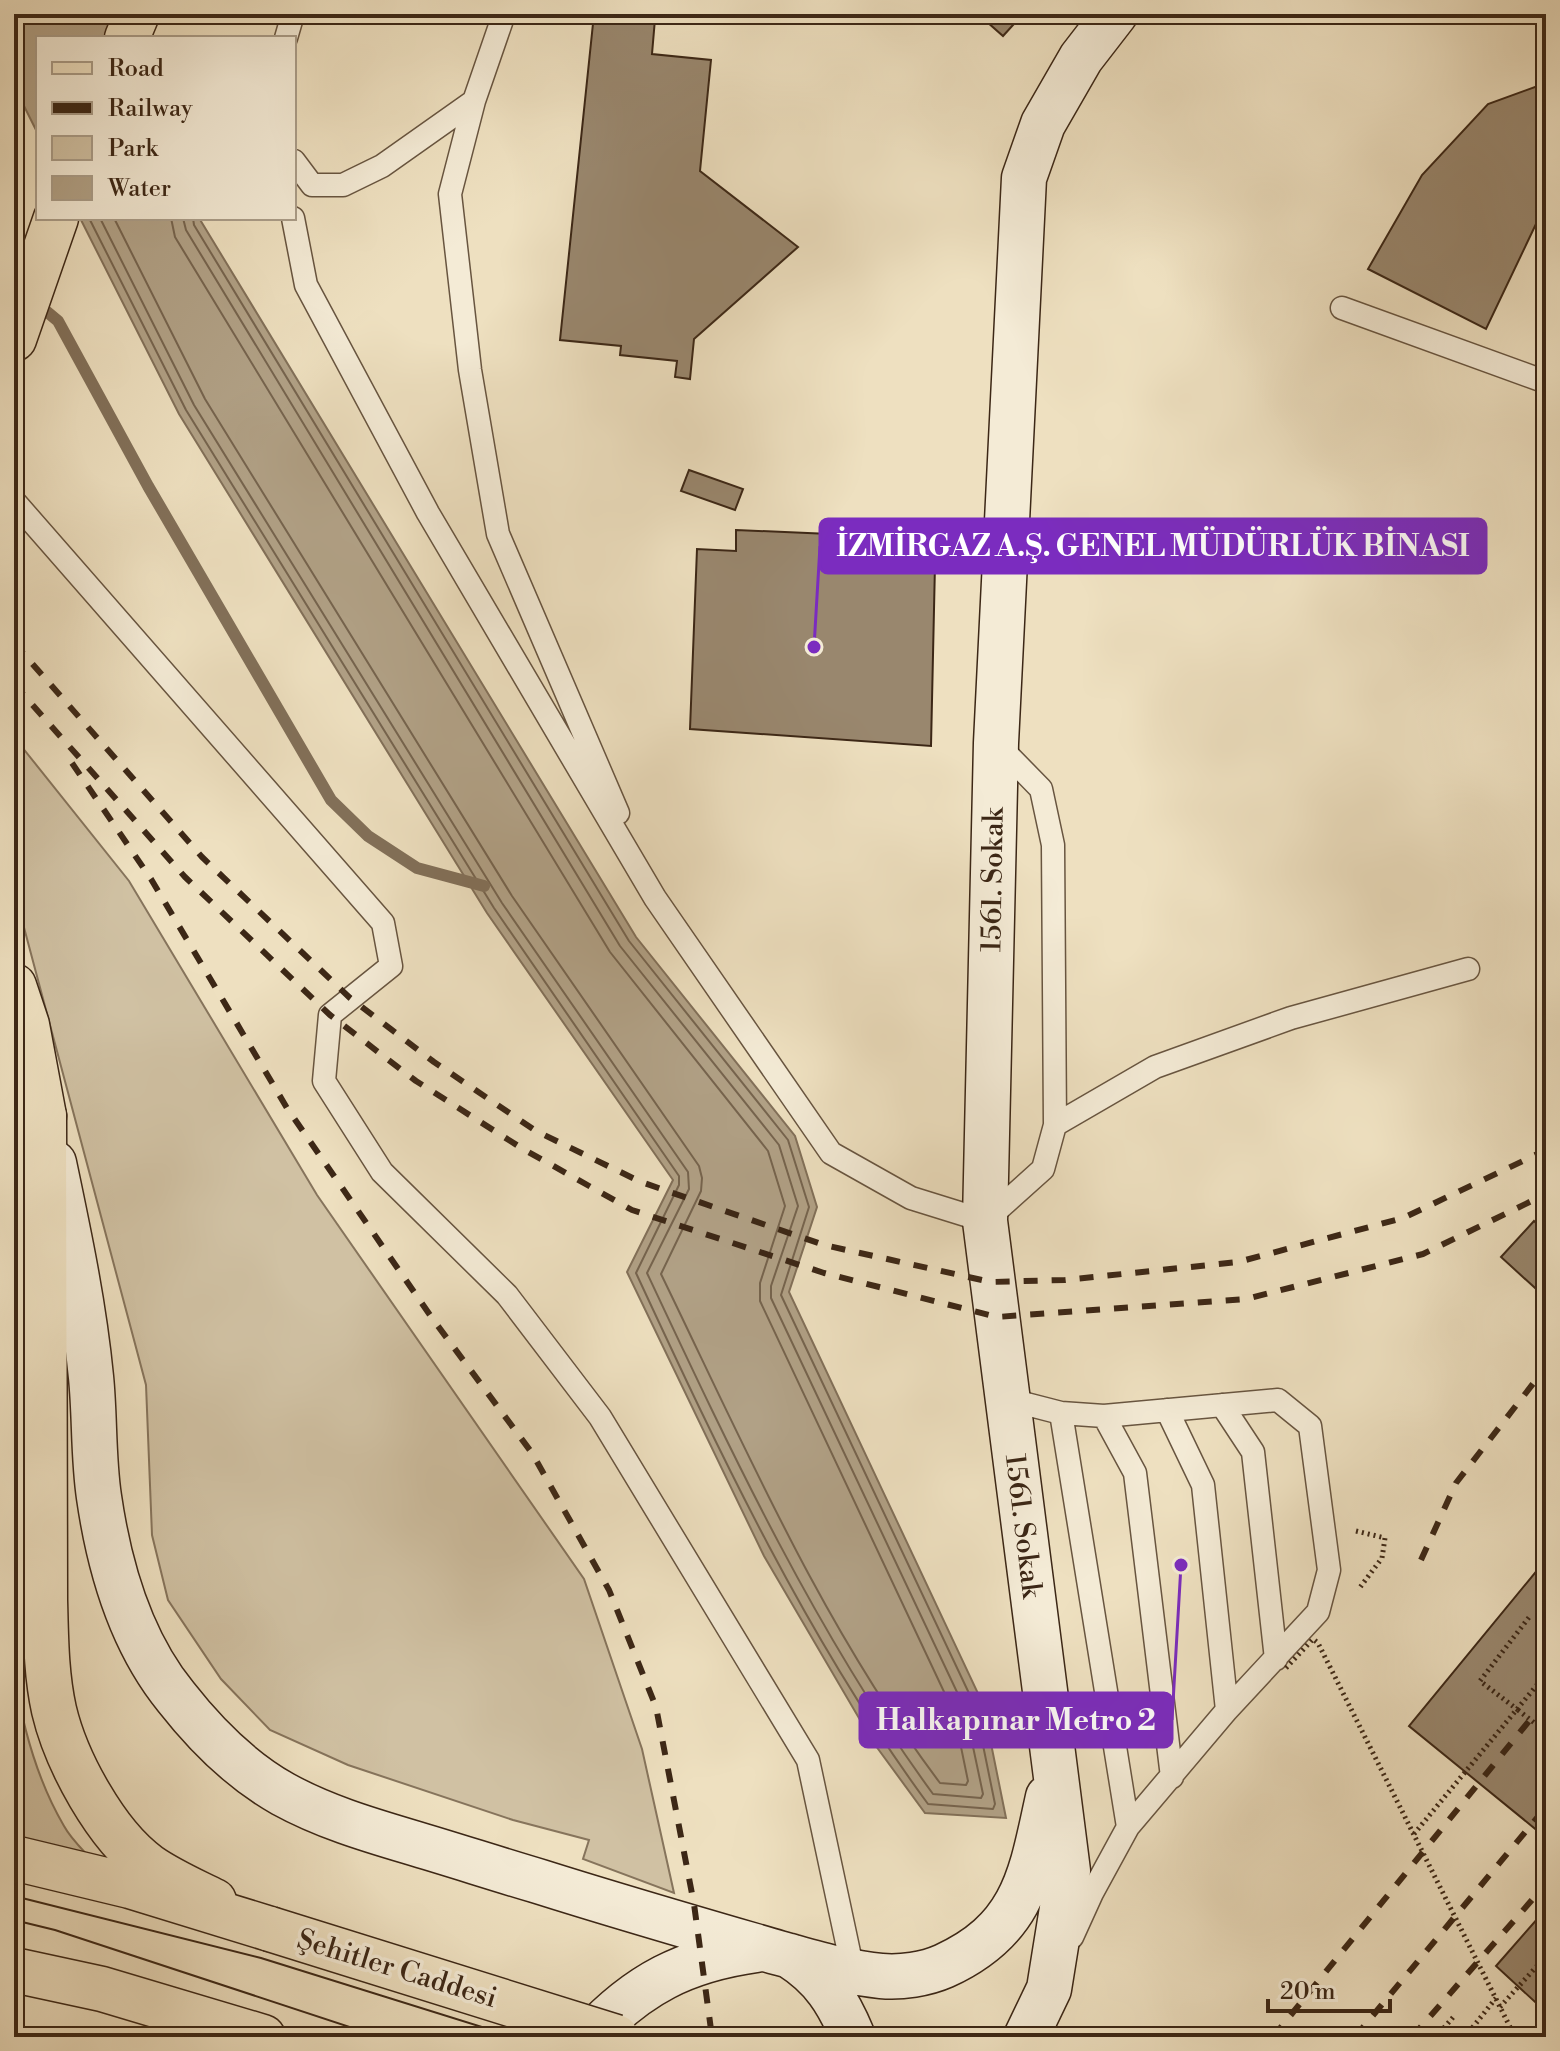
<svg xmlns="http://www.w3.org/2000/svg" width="1560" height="2051" font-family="'Libre Bodoni',serif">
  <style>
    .green { fill: #d0c1a3; stroke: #86745c; stroke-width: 2 }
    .water { fill: #b1a186; stroke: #827059; stroke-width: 2 }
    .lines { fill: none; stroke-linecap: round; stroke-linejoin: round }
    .shore { stroke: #76644e; stroke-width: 2 }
    .stream { stroke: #827059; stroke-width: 12 }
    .building { fill: #99876e; stroke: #3c2716; stroke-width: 2 }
    .service-casing { stroke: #685540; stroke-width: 25 }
    .secondary-casing { stroke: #3c2716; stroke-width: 47 }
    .primary-casing { stroke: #3c2716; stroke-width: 47 }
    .trunk-casing { stroke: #3c2716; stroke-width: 47 }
    .path { stroke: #3c2716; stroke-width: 5; stroke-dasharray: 2 4; stroke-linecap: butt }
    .service { stroke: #f4ebd6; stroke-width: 22 }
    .secondary { stroke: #f4ebd6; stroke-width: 44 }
    .primary { stroke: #eee0c0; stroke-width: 44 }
    .trunk { stroke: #eee0c0; stroke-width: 44 }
    .tram { stroke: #3c2716; stroke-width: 2 }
    .rail { stroke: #3c2716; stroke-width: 6; stroke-dasharray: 14 14; stroke-linecap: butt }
    .primary-bridge-casing { stroke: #3c2716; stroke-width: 47; stroke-linecap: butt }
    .path-bridge { stroke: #3c2716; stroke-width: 5; stroke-dasharray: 2 4; stroke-linecap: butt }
    .primary-bridge { stroke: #eee0c0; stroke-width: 44 }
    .labels { text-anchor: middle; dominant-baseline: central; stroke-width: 7; stroke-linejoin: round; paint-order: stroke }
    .street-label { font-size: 28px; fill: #3c2716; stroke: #f4ebd6 }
    .leader { fill: none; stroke: #7b2cbf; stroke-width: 3 }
    .callout-dot { fill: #7b2cbf; stroke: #f4ebd6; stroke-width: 3 }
    .callout { fill: #7b2cbf; stroke: #7b2cbf; stroke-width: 3 }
    .callout-label { font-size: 30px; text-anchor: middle; font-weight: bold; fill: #fff }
  </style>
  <rect width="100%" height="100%" fill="#eee0c0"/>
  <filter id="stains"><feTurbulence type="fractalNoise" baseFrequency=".0025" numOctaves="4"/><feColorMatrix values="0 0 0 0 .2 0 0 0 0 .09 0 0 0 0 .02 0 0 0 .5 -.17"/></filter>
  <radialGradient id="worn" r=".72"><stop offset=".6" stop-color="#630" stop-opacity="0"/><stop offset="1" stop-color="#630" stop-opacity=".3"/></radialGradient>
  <path class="green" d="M14 737 129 881 317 1195 584 1579 642 1749 674 1893 583 1859 589 1840 513 1820 348 1765 270 1730 221 1679 168 1600 152 1535 146 1385 14 890Z
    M14 1672C22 1724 37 1780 64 1826 71 1839 83 1850 92 1860L14 1841Z"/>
  <path class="water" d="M14 14H104L114 38H38V134L14 86Z
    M80 218H199L636 937 795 1136 817 1207 789 1292 983 1704 1006 1818 925 1813 873 1742 764 1556 627 1272 673 1180 487 913 179 414Z"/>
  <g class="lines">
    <path class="shore" d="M89 218 186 410 494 908 679 1176V1185L636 1273C721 1456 808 1641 928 1804L993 1809 995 1804 975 1706 781 1295 809 1207 788 1140 629 941 194 225 193 218
      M100 218 194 405 502 903 688 1172 689 1189 647 1273C731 1452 816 1634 933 1794L981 1798 983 1794 965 1709 771 1298V1286L798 1206 779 1145 620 946 186 230 183 218
      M114 218 205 399 512 896 699 1166 702 1178 701 1191 661 1274C745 1447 823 1628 940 1783L966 1785 968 1781 954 1713 760 1301V1283L785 1206 768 1151 610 952 175 237 171 218"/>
    <path class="stream" d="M34 301 58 321 148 486 331 800 368 836 417 868 484 886"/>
  </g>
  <path class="building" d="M594 14 655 19 652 54 711 60 700 171 798 247 694 339 690 379 675 377 677 361 620 355 621 346 560 340Z
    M978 14H1023L1003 36Z
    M1546 83V203L1486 329 1368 269 1422 175 1488 104Z
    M689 470 743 489 735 510 681 491Z
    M736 530 875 536 873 564H935L931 746 690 729 697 549 736 551Z
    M1534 1221 1546 1232V1298L1501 1257Z
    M1539 1568 1546 1574V1823L1539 1832 1409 1726Z
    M1546 1909V2012L1496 1966Z"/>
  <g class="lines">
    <defs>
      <path id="service" d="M504 14 474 101 450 194 470 370 498 534 618 813
        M286 38 293 14
        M294 161 312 185H343L382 166 474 101
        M293 218 306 285 428 513 655 898 831 1153 911 1198 985 1221 1043 1169 1055 1125 1053 845 1041 789 998 745
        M1342 308 1546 382
        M14 501 383 923 391 966 330 1015 324 1081 382 1172 507 1295 600 1417 808 1760 853 1971
        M1055 1125 1155 1067 1291 1018 1468 969
        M1007 1399 1061 1413 1104 1416 1278 1400 1310 1426 1329 1570 1318 1612 1227 1710 1128 1827 1092 1893 1072 1937
        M1222 1405 1253 1452 1276 1659
        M1167 1410 1203 1485 1227 1710
        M1061 1413 1128 1827
        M1104 1416 1135 1473 1172 1777"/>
      <path id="secondary" d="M54 1163C69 1234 84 1305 91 1377 95 1416 93 1457 99 1497 109 1566 131 1642 176 1697 205 1734 242 1771 283 1794 323 1816 366 1829 410 1842 454 1855 497 1869 541 1882 620 1907 700 1930 779 1953 812 1962 847 1973 881 1976 901 1978 926 1974 944 1966 1025 1929 1031 1874 1048 1797
        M790 1956C823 1977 838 2001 853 2037
        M589 2037C638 1984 685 1960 756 1950
        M1026 2037 1049 1989 1068 1871 985 1221 996 743 1024 178 1043 124 1081 58 1115 14"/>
      <path id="primary" d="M14 986 27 1025 44 1116 45 1600C46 1637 46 1674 54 1710 66 1761 106 1835 149 1866 169 1880 192 1890 214 1901
        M14 1970 102 1989 263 2037"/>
      <path id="trunk" d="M127 38 137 14
        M14 339 56 218
        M14 1055 44 1116
        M14 1858 130 1886 270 1929"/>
    </defs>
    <use href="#service" class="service-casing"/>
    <use href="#secondary" class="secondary-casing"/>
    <use href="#primary" class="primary-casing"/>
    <use href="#trunk" class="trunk-casing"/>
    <path class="path" d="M1356 1531 1385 1538 1382 1558 1358 1590
      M1546 1602V1607
      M1518 1710 1480 1681 1530 1616
      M1414 1834 1546 1674
      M1546 1931V1934
      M1500 2007 1546 1956
      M1436 2037 1455 2015
      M1465 2037 1496 1998"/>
    <use href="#service" class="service"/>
    <use href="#secondary" class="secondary"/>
    <use href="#primary" class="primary"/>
    <use href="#trunk" class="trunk"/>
    <path class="tram" d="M14 1896 261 1958 514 2037
      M14 1920 55 1930 380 2037"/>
    <path class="rail" d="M14 643 202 857 350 998 434 1062 536 1131 641 1182 824 1245 991 1282 1065 1280 1238 1262 1403 1218 1546 1150
      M14 684 185 877 330 1015 416 1081 523 1149 632 1210 824 1273 997 1317 1246 1299 1423 1254 1546 1194
      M72 763 151 879 287 1108 432 1318 532 1453 609 1590 656 1707 694 1904 712 2037
      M1421 1560 1456 1483 1546 1367
      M1273 2037 1546 1700
      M1355 2037 1546 1807
      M1412 2037 1546 1884"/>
    <defs>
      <path id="primary-bridge" d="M270 1929 616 2037"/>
    </defs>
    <use href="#primary-bridge" class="primary-bridge-casing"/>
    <path class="path-bridge" d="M1286 1668 1313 1639 1318 1643 1515 2037
      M1518 1710 1546 1732"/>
    <use href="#primary-bridge" class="primary-bridge"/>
  </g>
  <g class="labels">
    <g class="street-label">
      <text transform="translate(993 880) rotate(-89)">1561. Sokak</text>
      <text transform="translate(1023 1526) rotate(83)">1561. Sokak</text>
      <text transform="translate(397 1969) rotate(17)">Şehitler Caddesi</text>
    </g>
  </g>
  <path class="leader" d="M814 647L820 546M1181 1565L1172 1720"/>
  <g class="callout-dot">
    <circle cx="814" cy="647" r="8"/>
    <circle cx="1181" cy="1565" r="8"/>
  </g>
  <g class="callout">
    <rect x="820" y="519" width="666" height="54" rx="8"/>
    <rect x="860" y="1693" width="312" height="54" rx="8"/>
  </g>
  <g class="callout-label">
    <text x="1153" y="556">İZMİRGAZ A.Ş. GENEL MÜDÜRLÜK BİNASI</text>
    <text x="1016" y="1730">Halkapınar Metro 2</text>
  </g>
  <rect width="1560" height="2051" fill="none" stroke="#eee0c0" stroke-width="48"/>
  <rect x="16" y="16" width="1528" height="2019" fill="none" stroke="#3c2716" stroke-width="4"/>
  <rect x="24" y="24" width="1512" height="2003" fill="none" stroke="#3c2716" stroke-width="2"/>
  <rect x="36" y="36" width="260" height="184" fill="#f4ebd6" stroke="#aa9d89" stroke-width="2"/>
  <rect x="52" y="62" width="40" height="12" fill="#eee0c0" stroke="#aa9d89" stroke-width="2"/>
  <text x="108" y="76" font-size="24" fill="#3c2716">Road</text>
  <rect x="52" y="102" width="40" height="12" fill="#3c2716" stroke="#aa9d89" stroke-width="2"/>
  <text x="108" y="116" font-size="24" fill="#3c2716">Railway</text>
  <rect x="52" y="136" width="40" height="24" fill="#d0c1a3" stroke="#aa9d89" stroke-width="2"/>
  <text x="108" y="156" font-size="24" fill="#3c2716">Park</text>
  <rect x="52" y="176" width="40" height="24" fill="#b1a186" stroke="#aa9d89" stroke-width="2"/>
  <text x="108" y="196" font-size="24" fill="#3c2716">Water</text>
  <path d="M1268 1999v12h122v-12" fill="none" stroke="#3c2716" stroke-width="4"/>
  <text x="1280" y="1999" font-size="24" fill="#3c2716" stroke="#f4ebd6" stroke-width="6" paint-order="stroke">20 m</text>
  <rect width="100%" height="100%" filter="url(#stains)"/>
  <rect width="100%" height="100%" fill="url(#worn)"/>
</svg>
